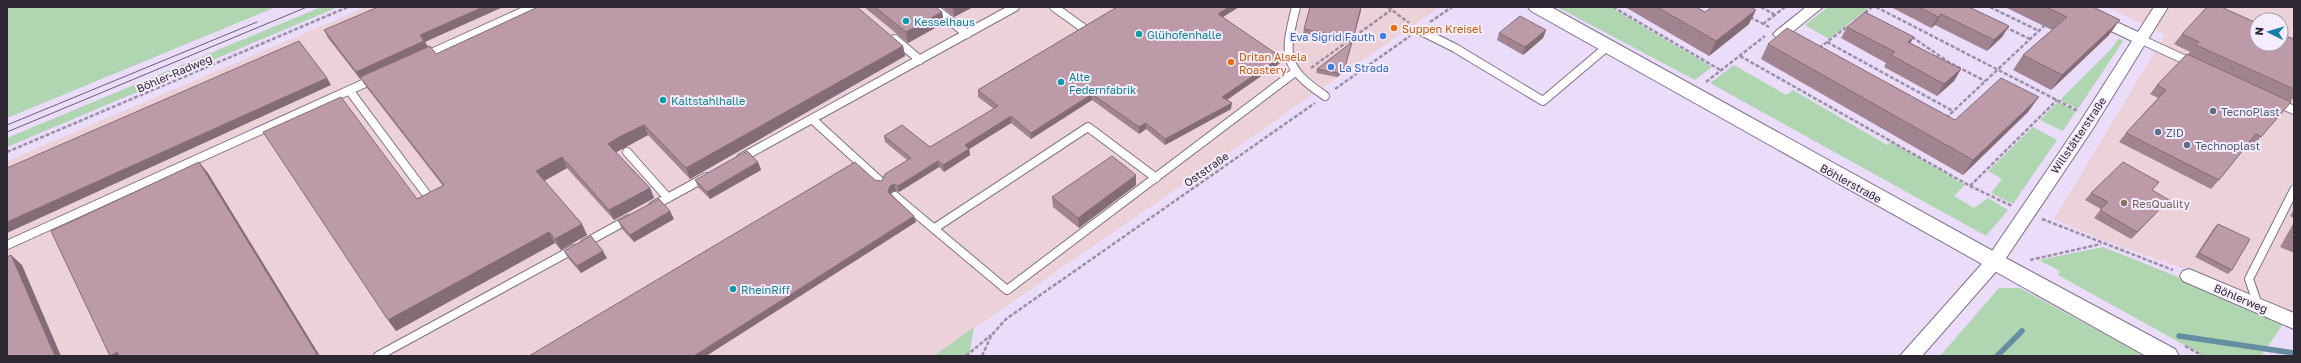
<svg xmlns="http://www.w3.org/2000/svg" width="2301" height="363" font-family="'Golos Text',sans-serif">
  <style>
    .commercial { fill: #ecd2d8; fill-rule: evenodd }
    .green { fill: #afd5b1 }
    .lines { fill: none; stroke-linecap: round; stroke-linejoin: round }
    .stream { stroke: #658ea2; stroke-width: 5.5 }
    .service-casing { stroke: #7f718c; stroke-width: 10 }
    .minor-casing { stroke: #7f718c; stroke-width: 2 }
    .tertiary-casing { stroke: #7f718c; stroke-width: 2 }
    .path { stroke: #9a8fa5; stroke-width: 2.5; stroke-dasharray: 4 2; stroke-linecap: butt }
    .service { stroke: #fff; stroke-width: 8 }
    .minor { fill: #fff; fill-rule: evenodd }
    .tertiary { fill: #fff; fill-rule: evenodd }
    .tram { stroke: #696071; stroke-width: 1 }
    .wall { fill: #a28490 }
    .shaded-wall { fill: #846c76 }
    .building { fill: #bc9aa8; stroke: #846c76 }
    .culture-dot { fill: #0f9aa8; stroke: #f5ecfe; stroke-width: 1.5 }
    .food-dot { fill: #e8710a; stroke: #f5ecfe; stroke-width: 1.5 }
    .shop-dot { fill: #3f7fe0; stroke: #f5ecfe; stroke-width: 1.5 }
    .service-dot { fill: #5c6f8a; stroke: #f5ecfe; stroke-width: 1.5 }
    .education-dot { fill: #8d6e63; stroke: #f5ecfe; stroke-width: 1.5 }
    .labels { text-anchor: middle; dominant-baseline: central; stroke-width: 4; stroke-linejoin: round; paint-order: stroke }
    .culture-label { font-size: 11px; fill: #0d838f; stroke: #f5ecfe; text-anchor: start }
    .food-label { font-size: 11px; fill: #c56008; stroke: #f5ecfe; text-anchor: start }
    .shop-label { font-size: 11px; fill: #366cbe; stroke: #f5ecfe; text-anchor: end }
    .street-label { font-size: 11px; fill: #2e2833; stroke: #f5ecfe }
    .service-label { font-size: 11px; fill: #4e5e75; stroke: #f5ecfe; text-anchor: start }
    .education-label { font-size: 11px; fill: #785e54; stroke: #f5ecfe; text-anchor: start }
  </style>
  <rect width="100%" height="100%" fill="#ebdcfa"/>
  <path class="commercial" d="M366 7H1440L934 356H7V161Z
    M2107 7H2294V316L2193 272 2100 239 2054 219 2165 35ZM2257 20H2281V44H2257Z"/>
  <path class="green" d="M7 7H276L7 118Z
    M321 7H338L7 147V138Z
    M1557 7H1610L1712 67 1695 80Z
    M1828 7H1870L1829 39 1805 25Z
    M2119 38 2123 41 2078 109 2060 100 2112 48Z
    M1734 65 1786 95 1793 90 1887 145 1891 142 1965 185 1954 196 1974 208 1988 198 2008 210 1986 236 1710 83Z
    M2058 102 2076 111 2063 131 2040 120Z
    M2033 127 2057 140 2013 204 1991 193 2002 179 1988 171Z
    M2103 247 2286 320 2261 356H2204L2058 275 2060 271 2039 260Z
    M1999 288H2020L2145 356H1940Z
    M974 327 969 356H934Z"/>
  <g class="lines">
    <path class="stream" d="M2179 336 2294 353
      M1997 356 2022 331"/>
    <defs>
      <path id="service" d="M933 7 967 34
        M1054 7 1082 27
        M1296 7C1284 55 1282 67 1325 96
        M1419 30 1455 48 1543 101 1608 46
        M895 39 920 60
        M2140 39 2192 63
        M425 56 533 7
        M349 90 427 195
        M2278 103 2294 110
        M812 119 881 182
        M627 152 668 198
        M741 158 1015 7
        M895 196 1007 290 1295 72
        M653 206 706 177
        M935 228 1088 127 1156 178
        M585 243 629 219
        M7 245 374 79
        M2258 305 2249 279 2294 190
        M378 356 574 249"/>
      <path id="minor" d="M1806 7H1823L1786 37H1776L1773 34 1776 31Z
        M2065 7H2084L2138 32 2154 7H2168L2092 130 2000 267 1922 356H1900L1988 257 2080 122 2132 41 2067 10Z
        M2189 269 2294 313V329L2183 281 2180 276 2183 271Z"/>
      <path id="tertiary" d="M1528 7H1551L2002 256 2175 349 2179 356H2146L1531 11Z"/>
    </defs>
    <use href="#service" class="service-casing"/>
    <use href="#minor" class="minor-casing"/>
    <use href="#tertiary" class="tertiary-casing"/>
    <path class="path" d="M1388 7 1409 23
      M1613 7 1722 71
      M1761 7 1775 15
      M1876 7 2078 111
      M1990 7 2039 31
      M1865 13 1872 7
      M1750 17 1769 27
      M1430 22 1452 7
      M1763 24 1785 7
      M2005 27 2030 39
      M1912 37 1950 63 1985 81
      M1827 42 1953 111
      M1819 48 1848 26
      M1740 56 1970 186 2012 206
      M1311 68 1391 10
      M1706 82 1765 36
      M1335 89 1410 36
      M1946 118 2044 26
      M7 152 348 7
      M1970 186 2057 100
      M2042 219 2173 270
      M2030 260 2101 244
      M2185 346 2203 356
      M966 356 991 335
      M982 356 991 336 1006 319 1315 103"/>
    <use href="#service" class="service"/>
    <use href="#minor" class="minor"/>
    <use href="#tertiary" class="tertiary"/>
    <path class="tram" d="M7 125 257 22
      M7 132 307 7"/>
  </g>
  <path class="wall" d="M864 7H936L942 12 944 23 908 43Z
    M942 7H973L954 17Z
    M1117 7H1239L1223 17 1280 63 1227 100 1231 109 1165 145 1146 129 1139 134 1092 100 1031 139 1011 123 969 149 970 155 944 172 939 167 899 192 896 191 891 192V194L914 216 916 222 706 356H529L875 180 882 181 907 160 885 142 884 136 930 147 994 109 978 97V90Z
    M1361 7 1344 71 1337 77 1316 73 1317 69 1351 43 1303 33 1304 29Z
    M1625 7H1696L1705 12 1749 24 1709 56Z
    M1891 7H1969L2009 26 2002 37 1987 51 1935 25 1931 28Z
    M2005 7H2093L2109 35 2051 90 2013 70 2023 55 2052 30Z
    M1847 27 1914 37 1910 43 1961 69 1954 81 1937 96 1884 67 1886 63 1841 38Z
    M324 30 425 42 428 47 436 54 903 46 905 56 690 179 648 135 624 148 616 152 650 188 654 198 614 220 567 168 544 181 582 224 587 235 561 250 555 243 396 331 388 320 417 199 443 186 367 88 361 79H360L328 38Z
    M1546 30 1543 38 1523 55 1497 40 1499 33Z
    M2182 34 2294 39V100L2292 99 2290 102 2253 146 2248 143 2219 180 2211 189 2119 142 2126 133 2158 98 2150 94 2157 85 2190 52 2174 44Z
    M1768 44 1955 120 2028 112 1963 175 1761 59Z
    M758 162 761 170 710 199 698 187 695 180Z
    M1136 185 1079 228 1053 207 1052 197Z
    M2152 190 2169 200 2131 239 2094 218 2101 209 2085 200 2091 193Z
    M2294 209V218L2290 216Z
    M674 219 634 242 622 229 618 221Z
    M2294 222V253L2280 247Z
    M2218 224 2232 270 2228 274 2195 257 2214 228Z
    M564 251 607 258 581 273 568 258Z"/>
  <path class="shaded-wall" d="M483 7H503L425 42 429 48 360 79 356 72 420 35Z
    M953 7H973L954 17Z
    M1229 7H1239L1218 20V14Z
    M1361 7V11L1352 43Z
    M1756 10 1749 24 1709 56 1716 41Z
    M942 12 944 23 908 43 906 32Z
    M1941 14 1935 25 1931 28 1938 17Z
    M2120 20 2109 35 2051 90 2062 75Z
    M2009 26 2002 37 1987 51 1994 40Z
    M1546 30 1543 38 1523 55 1525 47Z
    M1914 37 1907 48 1908 42Z
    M1352 42 1344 71 1337 77V73Z
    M903 46 905 56 690 179 686 168Z
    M1281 57 1280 63 1222 103V97Z
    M1961 69 1954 81 1937 96 1944 84Z
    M327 78 331 85 7 233V222Z
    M1092 94V100L1031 139V133Z
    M2039 97 2028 112 1963 175 1973 160Z
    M1232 103 1231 109 1165 145V139Z
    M1011 116V123L966 151 965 145Z
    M1146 123V129L1139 134V127Z
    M644 125 648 135 624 148 613 154 608 144 619 137Z
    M969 149 970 155 944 172 943 165Z
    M562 157 567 168 542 182 536 171Z
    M938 161 939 167 899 192 898 186Z
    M199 162 208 173 320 356H318Z
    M758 162 761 170 710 199 707 192Z
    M1136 175V185L1079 228 1078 218Z
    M894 184 896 191 891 192 890 198 888 192 890 186Z
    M650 188 654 198 614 220 609 210Z
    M2169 200 2162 207 2131 239 2137 232Z
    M670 211 674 219 634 242 630 235Z
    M914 216 916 222 706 356H694Z
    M582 224 587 235 561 250 555 239Z
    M549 232 555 243 396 331 388 320Z
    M603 251 607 258 581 273 577 266Z
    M11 255 22 265 61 356H55Z
    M117 352 121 356H110Z"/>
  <path class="building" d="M378 7H483L420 35 424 41 356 72 324 30Z
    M538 7H857L903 46 686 168 644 125 619 137 608 144 650 188 609 210 562 157 536 171 582 224 555 239 549 232 388 320 263 132 341 97 417 199 444 185 360 77 430 46 436 54Z
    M875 7H936L942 12 906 32Z
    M1117 7H1229L1218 14 1281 57 1222 97 1232 103 1165 139 1146 123 1139 127 1092 94 1031 133 1011 116 965 145 969 149 943 165 938 161 898 186 894 184 890 186 888 192 914 216 694 356H529L855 162 875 180 882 181 885 174 911 158 884 136 902 125 930 147 998 106 978 90Z
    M1310 7H1361L1353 39 1304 29Z
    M1657 7H1696L1705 12 1712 7H1751L1756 10 1716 41Z
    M1919 7H1969L2009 26 1994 40 1941 14 1938 17Z
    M2046 7H2093L2120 20 2062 75 2023 55 2067 17Z
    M2207 7H2221L2257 23V44H2281V34L2294 39V89L2196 45 2199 42 2182 34Z
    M1865 12 1914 37 1908 42 1961 69 1944 84 1891 55 1895 52 1847 27Z
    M1520 16 1546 30 1525 47 1499 33Z
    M1787 28 1955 120 2001 78 2039 97 1973 160 1768 44Z
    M299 41 327 78 7 222V168Z
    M1352 42 1345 67 1337 73 1317 69Z
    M2187 54 2291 102 2261 137 2256 134 2219 180 2126 133 2166 90 2157 85Z
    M747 151 758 162 707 192 695 180Z
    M1112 156 1136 175 1078 218 1052 197Z
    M199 162 318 356H119L117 352 110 356 51 231Z
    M2123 162 2159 182 2152 190 2169 200 2137 232 2100 210 2108 202 2091 193Z
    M659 199 670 211 630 235 618 221Z
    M2218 224 2250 239 2232 270 2199 253Z
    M2294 230V238L2291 236Z
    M591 236 603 251 577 266 564 251Z
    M11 255 55 356H7V257Z"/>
  <g class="culture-dot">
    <circle cx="906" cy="21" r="4"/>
    <circle cx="1139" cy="34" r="4"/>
    <circle cx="1061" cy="82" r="4"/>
    <circle cx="663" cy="100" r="4"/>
    <circle cx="733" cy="289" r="4"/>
  </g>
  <g class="food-dot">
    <circle cx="1394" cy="28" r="4"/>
    <circle cx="1231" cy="62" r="4"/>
  </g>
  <g class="shop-dot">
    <circle cx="1383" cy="36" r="4"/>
    <circle cx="1331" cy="67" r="4"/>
  </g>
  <g class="service-dot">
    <circle cx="2213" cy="111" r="4"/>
    <circle cx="2158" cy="132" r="4"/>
    <circle cx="2187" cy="145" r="4"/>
  </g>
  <circle class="education-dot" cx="2124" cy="203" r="4"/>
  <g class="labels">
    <g class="culture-label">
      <text x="914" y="21">Kesselhaus</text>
      <text x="1147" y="34">Glühofenhalle</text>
      <text x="1069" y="76">Alte<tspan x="1069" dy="13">Federnfabrik</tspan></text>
      <text x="671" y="100">Kaltstahlhalle</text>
      <text x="741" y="289">RheinRiff</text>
    </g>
    <g class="food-label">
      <text x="1402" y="28">Suppen Kreisel</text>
      <text x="1239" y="56">Dritan Alsela<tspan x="1239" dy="13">Roastery</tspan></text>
    </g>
    <g class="shop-label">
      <text x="1375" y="36">Eva Sigrid Fauth</text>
      <text x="1339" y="67" text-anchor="start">La Strada</text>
    </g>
    <g class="street-label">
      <text transform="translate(174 73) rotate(-23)">Böhler-Radweg</text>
      <text transform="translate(2078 135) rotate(-56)">Willstätterstraße</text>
      <text transform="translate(1206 169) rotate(-35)">Oststraße</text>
      <text transform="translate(1851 183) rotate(29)">Böhlerstraße</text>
      <text transform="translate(2241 298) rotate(23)">Böhlerweg</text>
    </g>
    <g class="service-label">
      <text x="2221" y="111">TecnoPlast</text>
      <text x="2166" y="132">ZID</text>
      <text x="2195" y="145">Technoplast</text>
    </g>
    <g class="education-label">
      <text x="2132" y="203">ResQuality</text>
    </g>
  </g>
  <rect width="2301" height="363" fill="none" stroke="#2e2833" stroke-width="16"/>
  <g transform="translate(2269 32) rotate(275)"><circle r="19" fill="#f5ecfe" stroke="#a59ead"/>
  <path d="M0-3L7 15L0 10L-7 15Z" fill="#1c7ca8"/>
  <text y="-6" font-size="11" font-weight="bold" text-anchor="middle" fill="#2e2833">N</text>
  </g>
</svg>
